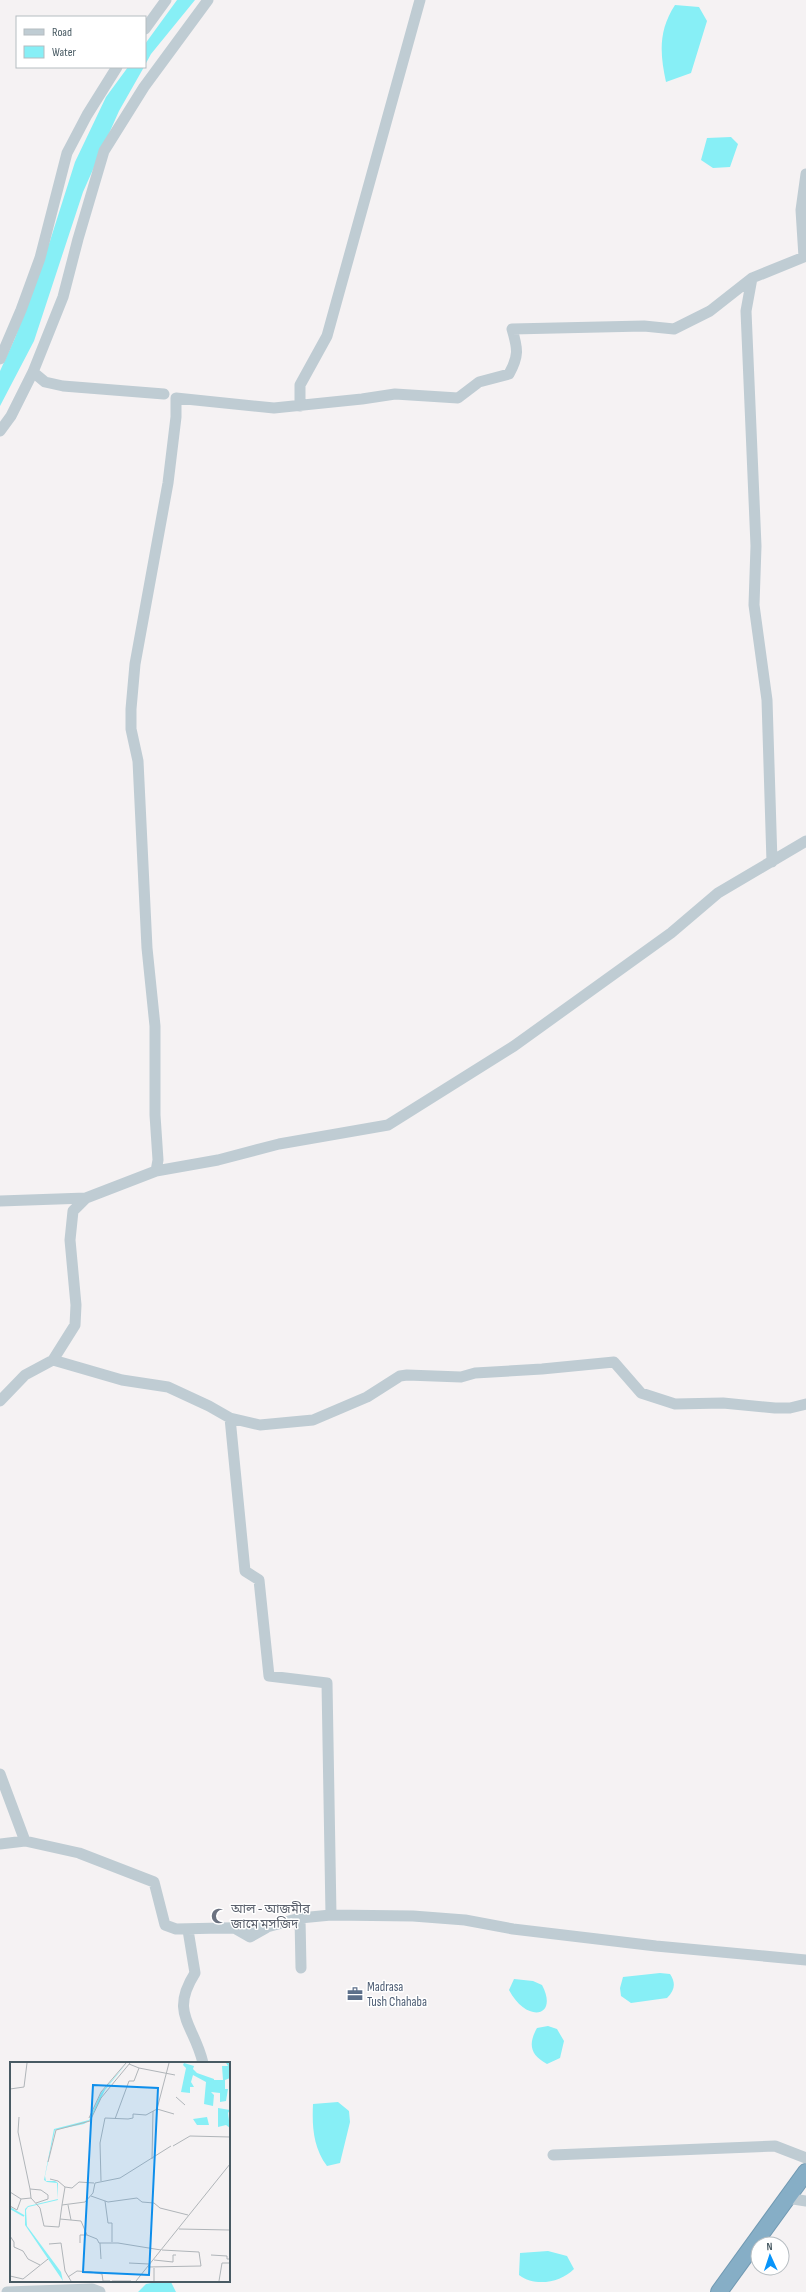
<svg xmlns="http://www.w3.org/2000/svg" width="806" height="2292" font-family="'Sofia Sans Condensed','Noto Sans Bengali',sans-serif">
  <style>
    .water { fill: #87eff6 }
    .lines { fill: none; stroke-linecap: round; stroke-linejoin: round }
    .highway-casing { stroke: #7099b2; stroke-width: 18 }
    .minor { stroke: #bfccd3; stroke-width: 11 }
    .highway { stroke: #86aec6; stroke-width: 16 }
    .labels { text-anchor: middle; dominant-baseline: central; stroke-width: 3; stroke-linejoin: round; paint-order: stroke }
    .worship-label { font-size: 13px; fill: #5b616d; stroke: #fff; text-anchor: start }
    .service-label { font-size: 13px; fill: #4e5e75; stroke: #fff; text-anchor: start }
    .inset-river { fill: none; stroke: #87eff6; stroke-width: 2 }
    .inset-road { fill: none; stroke: #b0b5b9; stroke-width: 1 }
    .view { fill: #0e8eeb; fill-opacity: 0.15; stroke: #0e8eeb; stroke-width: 2 }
    .inset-edge { fill: none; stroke: #485a63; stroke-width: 2 }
  </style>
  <rect width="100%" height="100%" fill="#f5f2f3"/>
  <path class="water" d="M177 0H195L151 54 145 65V44Z
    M675 5 699 7 707 21 691 73 666 82C660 54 658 31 675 5Z
    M128 67H144L119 111 83 192 34 341 0 406V371L15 338 50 241 75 162 106 97Z
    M731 137 738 144 730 167 713 168 701 160 707 138Z
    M660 1973 670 1974C676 1983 675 1990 667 1998L631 2003 621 1996 620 1988 623 1977Z
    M514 1979 533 1981 542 1985C559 2017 527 2024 509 1990Z
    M548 2026 557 2029 564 2041 560 2058 547 2064C530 2055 528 2044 537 2028Z
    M338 2102 349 2111 350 2122 340 2163 327 2166C313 2147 312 2126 313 2104Z
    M548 2251 567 2256 574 2269C560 2283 535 2287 519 2275L520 2253Z
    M162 2281 171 2282 176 2292H138L146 2284Z"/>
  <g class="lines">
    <defs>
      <path id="highway" d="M719 2292 806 2172"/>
    </defs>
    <use href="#highway" class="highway-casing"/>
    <path class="minor" d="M145 29 166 0
      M752 278 746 311 756 546 754 605 767 700 772 862
      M0 359 21 310 40 258 67 153 87 115 117 67
      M33 372 45 382 63 386 164 394
      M300 406V385L327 336 420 0
      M0 431 11 416 33 372 63 297 78 239 104 151 144 87 208 0
      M156 1171 158 1160 155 1115V1026L147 948 138 761 131 729V709L135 664 168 483 176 417V398L274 408 362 399 395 394 458 398 479 382 509 374C519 356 518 349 512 329L644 326 674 329 710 311 752 278 804 257 801 210 806 174
      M0 1201 86 1198
      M53 1360 122 1380 168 1387 209 1406 230 1418 260 1425 313 1420 367 1397 400 1376 407 1375 461 1377 475 1373 542 1369 614 1362 641 1393 675 1404 723 1403 775 1408H790L806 1404
      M0 1401 25 1375 53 1360 75 1325 76 1305 70 1240 73 1211 86 1198 156 1171 218 1160 279 1144 388 1125 514 1046 671 933 718 893 806 841
      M230 1418 245 1571 259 1580 269 1676 327 1683 331 1915
      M0 1774 25 1841 79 1853 154 1882 165 1925 176 1929 267 1927 300 1918 331 1915 413 1916 465 1920 513 1929 656 1946 806 1960
      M0 1844 25 1841
      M300 1918 301 1968
      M236 1929 250 1937 266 1928
      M188 1930 195 1973C169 2014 194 2024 203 2063
      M553 2155 775 2146 806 2158
      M787 2198 806 2201
      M7 2292 92 2289 100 2292"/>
    <use href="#highway" class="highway"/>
  </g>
  <defs>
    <symbol id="mosque-bare" viewBox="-9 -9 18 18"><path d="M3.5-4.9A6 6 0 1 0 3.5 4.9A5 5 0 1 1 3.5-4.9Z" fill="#6b7280" stroke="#fff" stroke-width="2.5" paint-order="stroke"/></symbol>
    <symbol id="office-bare" viewBox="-9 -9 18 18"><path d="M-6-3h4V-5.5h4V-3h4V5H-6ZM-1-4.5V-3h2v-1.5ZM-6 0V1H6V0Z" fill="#5c6f8a" stroke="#fff" stroke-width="2.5" paint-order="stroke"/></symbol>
  </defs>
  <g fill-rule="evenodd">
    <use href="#mosque-bare" x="208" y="1905" width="22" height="22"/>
    <use href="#office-bare" x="344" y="1983" width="22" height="22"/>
  </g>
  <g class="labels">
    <g class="worship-label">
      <text x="231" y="1909">আল - আজমীর<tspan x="231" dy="15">জামে মসজিদ</tspan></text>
    </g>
    <g class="service-label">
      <text x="367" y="1987">Madrasa<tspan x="367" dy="15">Tush Chahaba</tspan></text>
    </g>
  </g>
  <g transform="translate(10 2062)">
    <rect width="220" height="220" fill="#f5f2f3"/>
    <path d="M117 1 95 28 80 58 74 62 45 68 35 114 36 119H45L48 121V138L18 145 16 148 17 164 51 210 53 219 15 163V147L18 144 48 137 47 121 37 120 34 118 44 67 79 58 91 31ZM174 1 184 4 183 7 187 11 204 17V21V18H213L212 4H218L216 1H220V16L215 18V27H218L216 39 210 40V31L201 30 204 33 203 44 194 42 196 20 183 13 181 20 184 25H180V31L171 30 176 6 173 3ZM208 46 220 48 218 51 220 66 216 63 208 65ZM197 55 199 63H187L183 57Z" fill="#87eff6"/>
    <path class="inset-river" d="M0 146 14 154"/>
    <path class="inset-road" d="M129 6 165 13M0 27 14 25 17 1M166 35 175 43M147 47 164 52M9 55 8 70 20 127 31 128 38 133V137L26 141M79 56 91 30 116 1M105 57 119 19H124L129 6 119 2M163 84 180 74 220 75M142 97 143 49M38 100 46 68 80 59 91 36 120 1M40 117 48 119 55 125M91 119 90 81 95 56 118 57 123 56V52L136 53 147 47 159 1M20 127 21 136 30 146 34 164 49 165 52 143 75 140 83 131 85 121 110 116 161 84M0 130 11 137M81 134 98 140 127 136 132 140 144 141 150 146 178 153M95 139 98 161H102V180M52 143 55 125 62 126 69 120 84 121M58 143 61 158M0 144 7 148 11 137 21 136M50 157 71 159 77 173 87 177 89 181H108L151 188M169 167 219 168M0 174 4 180V185L13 189 18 197 30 203M70 181V173H77M90 181 91 197M39 182 51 181 55 209 61 219M201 193 217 194V197H220M144 198 163 200V193H166M119 201 139 202M138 205 191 204 189 190 152 188M144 206V219M0 214 13 217 38 197M58 215 67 209 81 210 92 212 93 219H100M102 219H121M126 219 220 102M209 219 212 201H220"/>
    <path class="view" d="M83 23 148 26 139 213 73 210Z"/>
    <rect width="220" height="220" class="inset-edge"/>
  </g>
  <rect x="16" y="16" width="130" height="52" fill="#ffffff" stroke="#b6bdc1"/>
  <rect x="24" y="29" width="20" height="6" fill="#bfccd3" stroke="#b6bdc1"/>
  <text x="52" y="36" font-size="12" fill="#485a63">Road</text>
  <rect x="24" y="46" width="20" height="12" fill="#87eff6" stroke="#b6bdc1"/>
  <text x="52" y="56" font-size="12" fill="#485a63">Water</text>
  <g transform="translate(770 2256) rotate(357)"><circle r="19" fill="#ffffff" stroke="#b6bdc1"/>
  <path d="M0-3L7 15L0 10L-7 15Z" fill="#0794fa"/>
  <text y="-6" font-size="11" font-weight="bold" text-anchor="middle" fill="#485a63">N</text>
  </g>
</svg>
